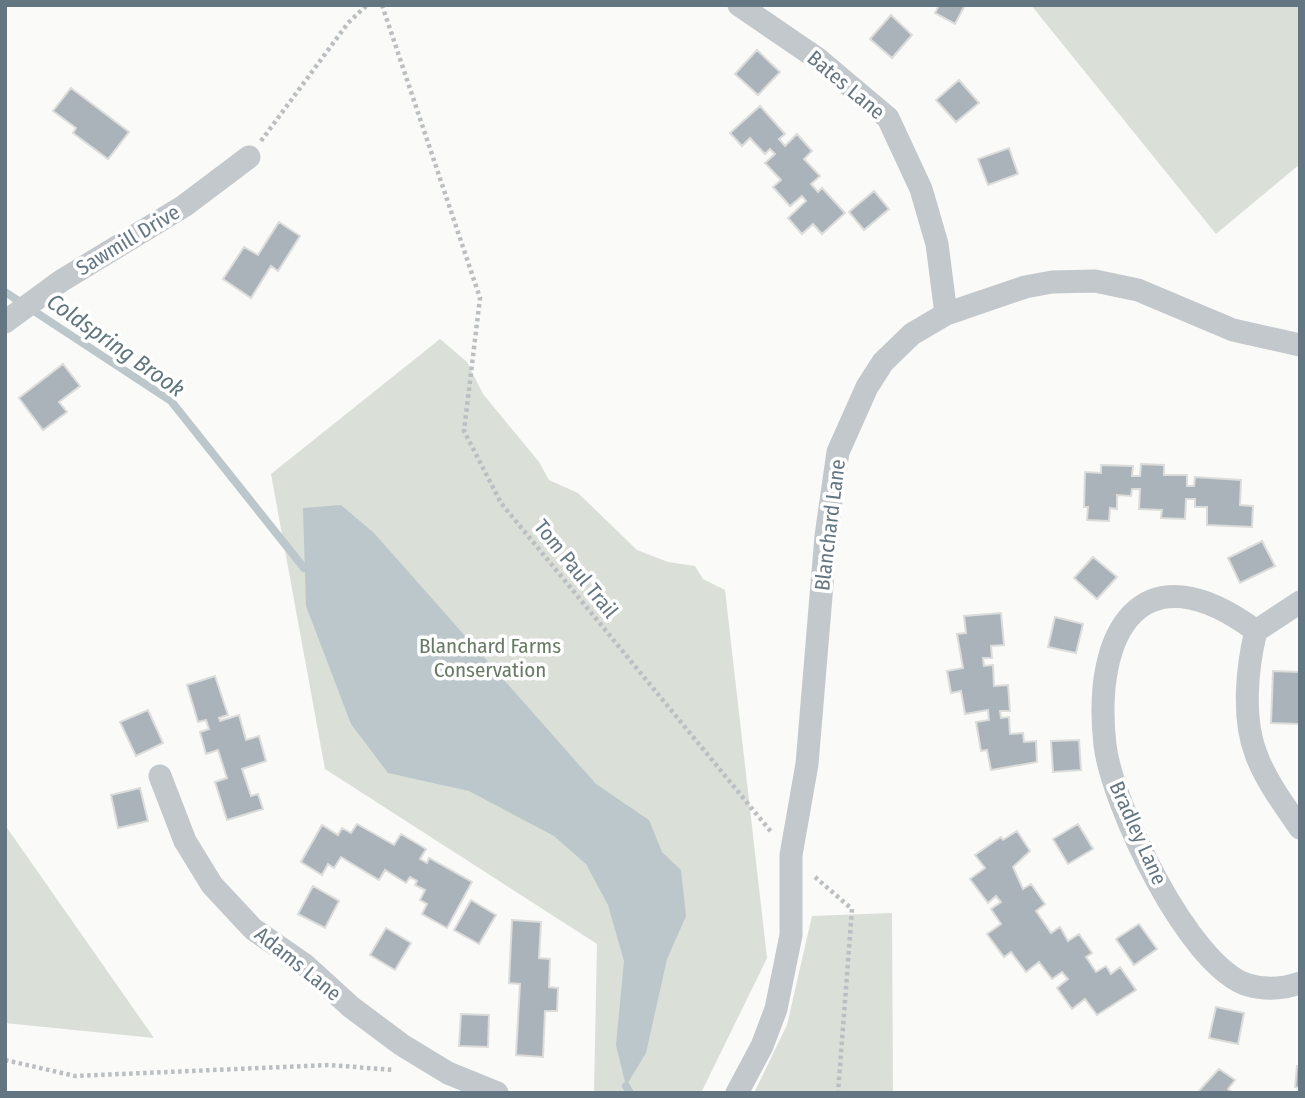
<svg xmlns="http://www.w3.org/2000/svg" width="1305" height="1098" font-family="'Fira Sans Condensed',sans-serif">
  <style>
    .green { fill: #dadfd7 }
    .water { fill: #bbc7cb }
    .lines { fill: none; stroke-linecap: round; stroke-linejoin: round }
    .stream { stroke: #bbc7cb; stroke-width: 8 }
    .building { fill: #aab3b9; stroke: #dcdcda; stroke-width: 2 }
    .path { stroke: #bbbfc2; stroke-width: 4.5; stroke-dasharray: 3.5 3.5; stroke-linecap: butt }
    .street { stroke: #c3c8cc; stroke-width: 23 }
    .labels { text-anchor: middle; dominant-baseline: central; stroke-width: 7; stroke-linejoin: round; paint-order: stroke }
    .street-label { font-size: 21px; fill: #657683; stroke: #fff }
    .park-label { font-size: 21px; fill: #687a64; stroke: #fff }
    .water-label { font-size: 23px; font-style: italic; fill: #60757c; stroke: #fff }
  </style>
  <rect width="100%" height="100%" fill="#fafaf8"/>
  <path class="green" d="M1031 5H1300V164L1216 234Z
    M440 339 467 362 483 394 539 462 549 480 578 493 637 550 668 562 695 566 703 579 725 590 767 958 701 1093H594L597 944 325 769 271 474Z
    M5 825 154 1038 5 1023Z
    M892 913 893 1093H754L787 1025 812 916Z"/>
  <path class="water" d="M341 505 374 533 596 784 649 820 662 852 681 870 686 916 667 959 646 1053 626 1086 616 1045 624 961 608 905 586 864 554 836 469 791 388 773 351 724 306 606 303 508Z"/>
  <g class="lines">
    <path class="stream" d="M5 292 171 401 304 568
      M626 1086 630 1093"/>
  </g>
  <path class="building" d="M939 5H965L955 24 935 13Z
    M891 15 912 35 892 58 870 39Z
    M757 50 780 72 758 95 735 74Z
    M959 80 979 103 956 122 936 100Z
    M71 88 129 132 108 159 73 133 76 128 53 111Z
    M760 106 785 134 779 139 785 146 797 134 812 151 804 159 820 176 811 184 818 192 822 188 845 213 822 234 813 224 802 234 788 218 806 201 802 196 790 206 773 187 781 180 765 163 775 154 770 149 765 154 750 138 742 146 730 133Z
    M1009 148 1018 174 988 185 978 159Z
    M874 191 889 209 864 230 849 212Z
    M279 222 300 236 278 271 271 266 251 298 223 279 244 247 258 255Z
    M63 364 80 386 59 402 67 412 43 430 19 398Z
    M1141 464 1164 465V475H1187V486H1194L1195 477 1241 480 1240 505 1253 506 1252 527 1207 525V507H1195V499H1186L1185 519 1161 518 1162 510 1139 509 1140 489H1132L1131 496 1117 495V509L1110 508 1109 521 1087 520 1088 507H1084L1085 472 1101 473V465L1133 466 1132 476H1140Z
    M1262 541 1275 566 1240 583 1228 558Z
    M1093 557 1117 577 1097 599 1074 578Z
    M1001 613 1004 645 991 646 992 658H983L984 666 993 665 994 686 1008 685 1010 711H1000L1001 718 1009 717 1010 734 1023 733 1024 742 1036 741 1037 762 991 770 987 750 981 751 976 722 989 720 988 710 965 714 961 691 951 693 947 671 963 668 957 634 966 633 964 616Z
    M1055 617 1083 624 1076 653 1048 647Z
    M1273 671 1300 672V724L1271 723Z
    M215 676 228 715 219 718 220 721 239 715 246 740 259 736 266 761 242 769 251 796 258 794 263 809 227 820 215 782 227 778 218 750 206 754 200 732 209 729 206 720 198 722 187 685Z
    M148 710 163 743 136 756 120 722Z
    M1079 740 1081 770 1053 772 1051 741Z
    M140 788 148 821 118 828 111 795Z
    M357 824 394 845 401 834 426 849 420 859 427 863 429 858 472 882 447 928 422 914 427 904 420 900 425 890 415 885 417 881 410 877 406 883 385 870 379 880 341 857 334 868 328 864 322 875 301 862 322 825 338 835 342 828 351 833Z
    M1078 824 1093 849 1068 864 1053 839Z
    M1017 831 1030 851 1013 867 1023 889 1031 884 1045 904 1036 911 1051 933 1060 927 1068 941 1079 934 1092 953 1086 957 1096 972 1106 966 1111 974 1120 967 1136 990 1097 1015 1085 999 1072 1009 1057 988 1068 979 1062 972 1052 979 1039 962 1026 972 1011 952 1004 957 987 934 1001 924 991 909 1001 902 996 896 988 903 970 879 985 868 975 855 1001 837 1003 840Z
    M313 886 339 901 325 928 298 914Z
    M471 900 496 915 479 944 454 930Z
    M512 920 541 922 539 958 550 959 549 987 558 988 557 1011H545L543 1057 516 1055 520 984 509 983Z
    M1139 924 1157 949 1134 965 1116 939Z
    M386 928 411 943 395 970 370 955Z
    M1216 1007 1244 1013 1238 1044 1209 1038Z
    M461 1014 489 1015 488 1047 459 1046Z
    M1297 1066H1300V1088L1295 1087Z
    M1219 1069 1235 1080 1228 1089 1233 1093H1197Z"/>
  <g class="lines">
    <path class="path" d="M382 5 480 298 464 431 501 503 772 833
      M261 141 348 23 367 5
      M815 877 852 909 838 1093
      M5 1060 75 1076 329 1065 394 1070"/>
    <path class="street" d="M739 5 818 59 888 118 921 189 937 244 946 314
      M5 322 61 281 184 206 249 157
      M1300 602 1256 631C1247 667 1242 718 1256 754 1265 779 1284 805 1300 828
      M1256 631C1142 546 1092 631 1105 745 1112 804 1188 966 1248 985 1265 990 1283 989 1300 983
      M160 776 185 841 212 885 253 929 305 965 351 1007 402 1045 448 1073 497 1093
      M737 1093 762 1046 776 1009 791 935V855L807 764 826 536 838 452 867 387 883 362 912 334 946 314 1025 287 1052 282 1095 281 1138 290 1233 330 1300 345"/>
  </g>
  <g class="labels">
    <g class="street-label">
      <text transform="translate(846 85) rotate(40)">Bates Lane</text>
      <text transform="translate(128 240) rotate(-31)">Sawmill Drive</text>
      <text transform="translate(830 525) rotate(-83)">Blanchard Lane</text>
      <text transform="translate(576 569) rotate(51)">Tom Paul Trail</text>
      <text transform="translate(1138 833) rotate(66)">Bradley Lane</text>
      <text transform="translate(298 964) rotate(39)">Adams Lane</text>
    </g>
    <g class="park-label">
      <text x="490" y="646">Blanchard Farms<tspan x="490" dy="24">Conservation</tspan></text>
    </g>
    <g class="water-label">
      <text transform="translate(116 345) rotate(35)">Coldspring Brook</text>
    </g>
  </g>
  <rect width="1305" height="1098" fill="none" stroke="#657683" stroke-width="14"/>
</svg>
